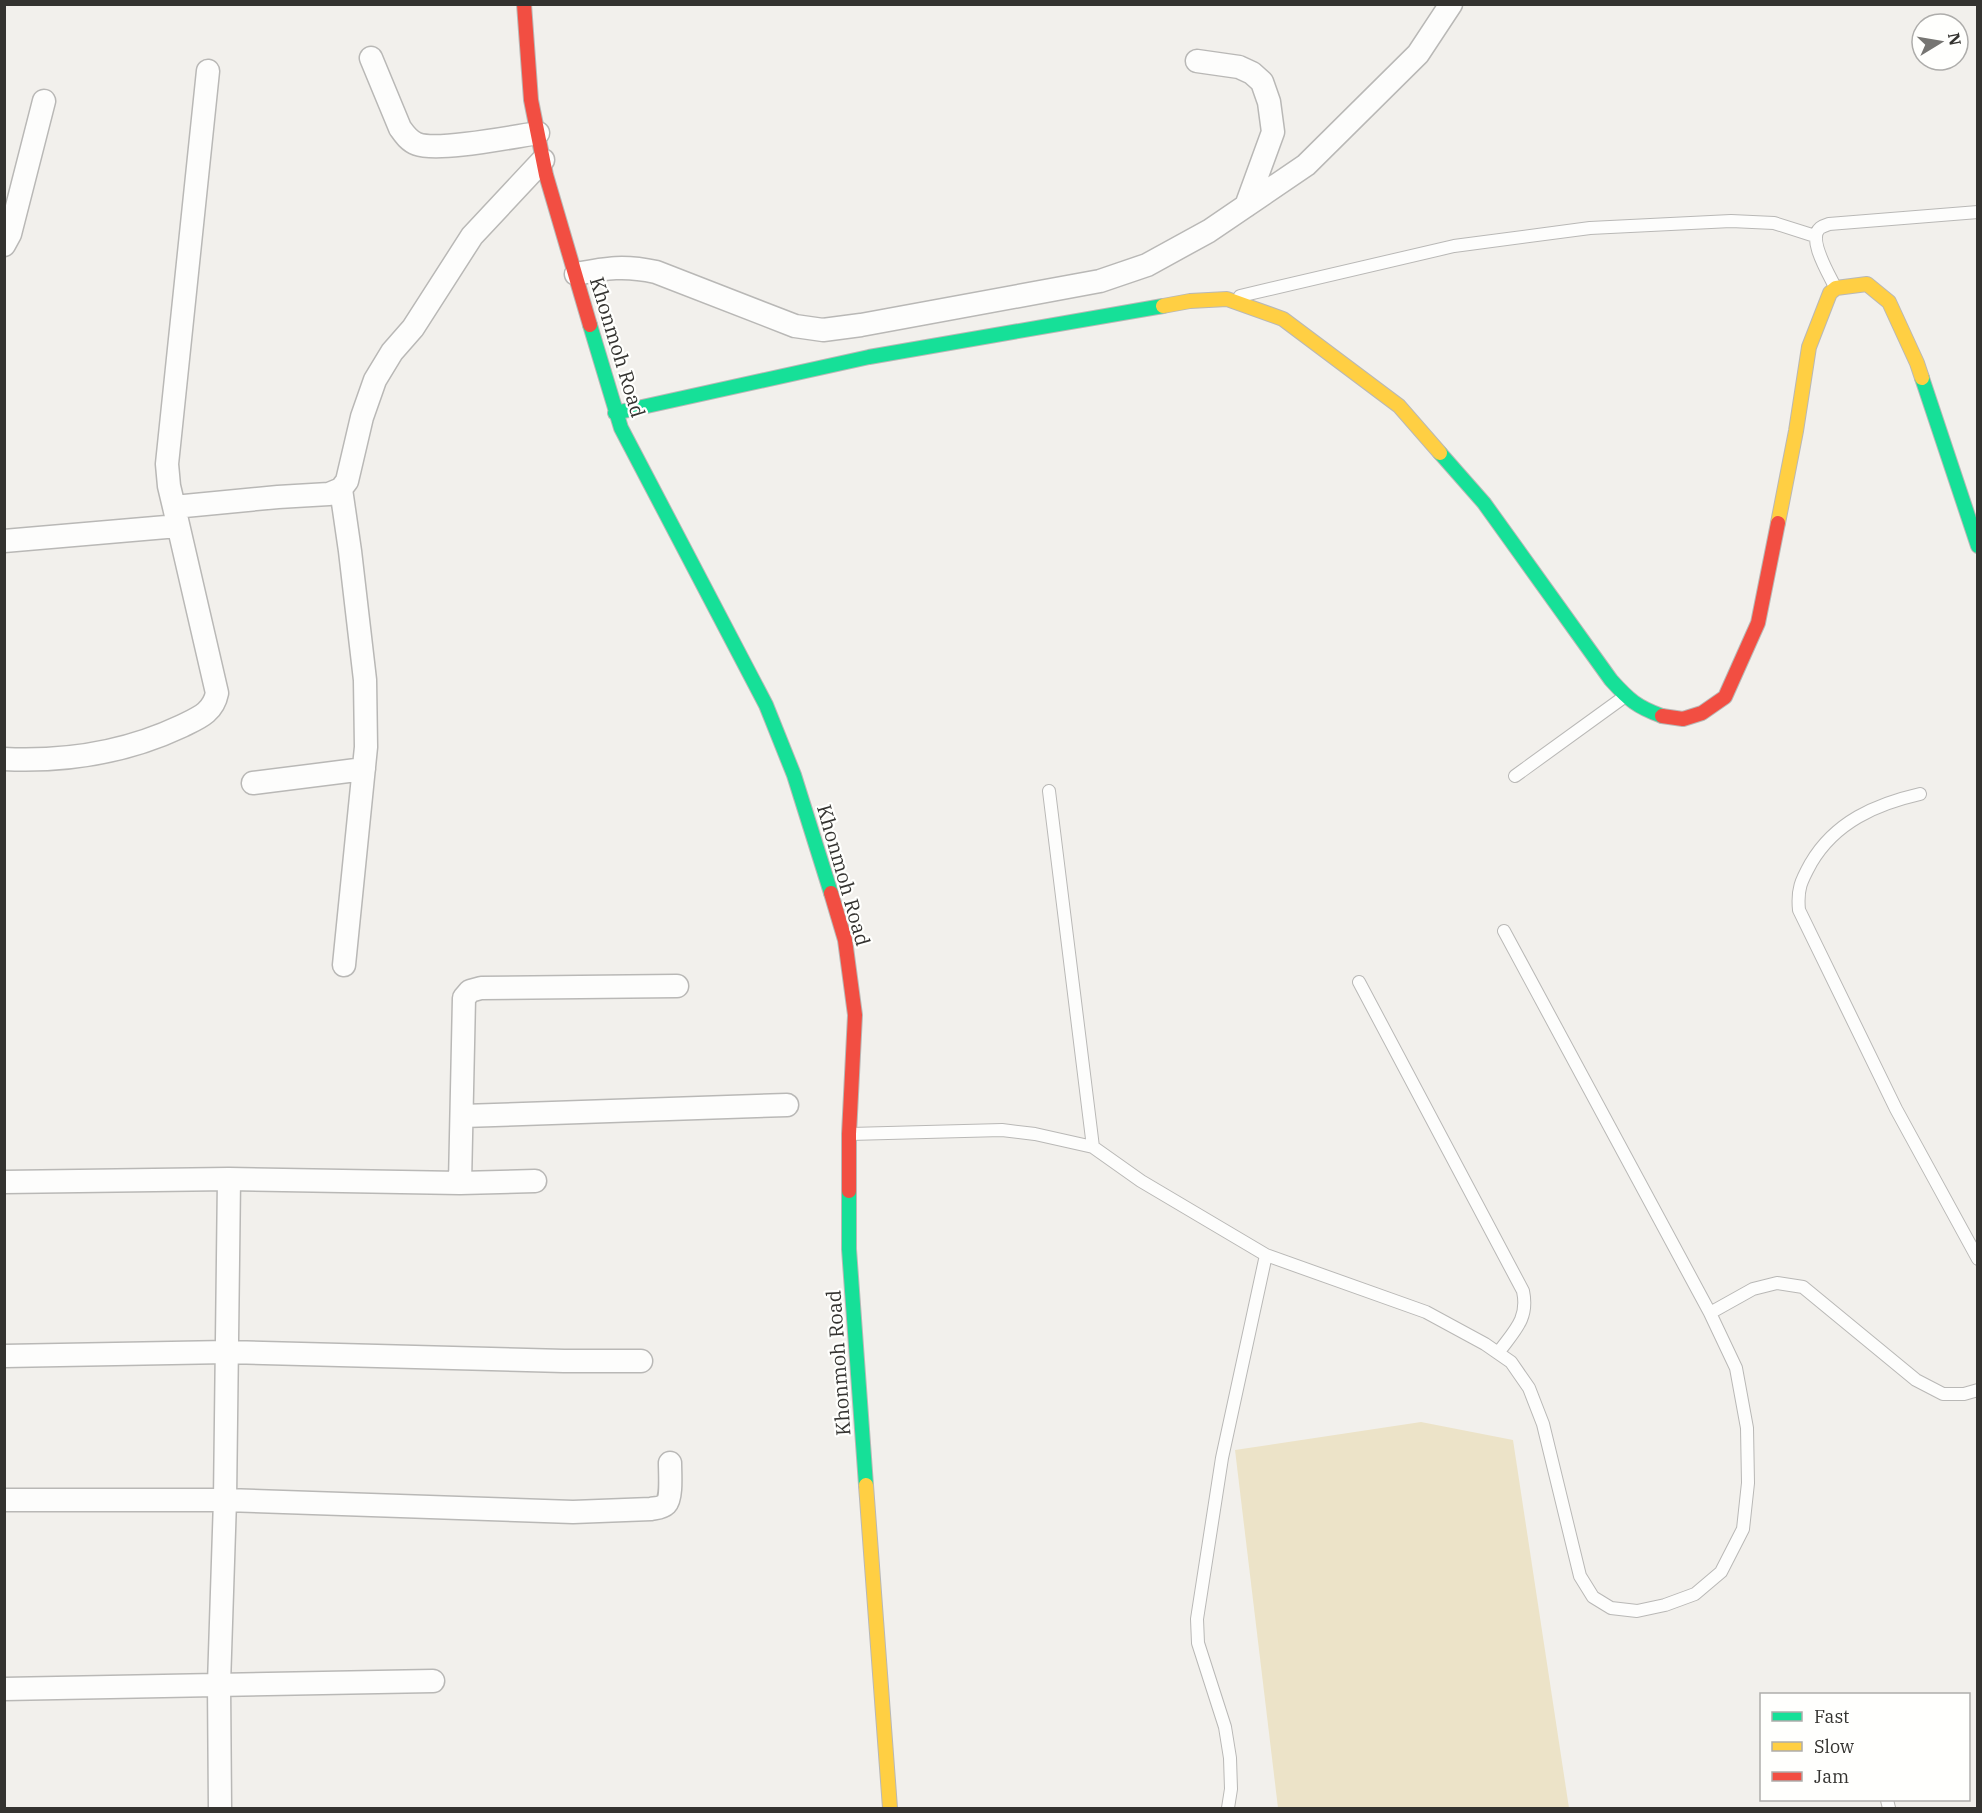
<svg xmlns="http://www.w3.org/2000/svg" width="1982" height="1813" font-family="'IBM Plex Serif',serif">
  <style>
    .green { fill: #ece3c8 }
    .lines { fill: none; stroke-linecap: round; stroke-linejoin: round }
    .lane-casing { stroke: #b9b8b6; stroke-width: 14 }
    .street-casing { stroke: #b9b8b6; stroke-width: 25 }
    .fast-casing { stroke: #b9b8b6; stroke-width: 16 }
    .slow-casing { stroke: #b9b8b6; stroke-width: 16 }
    .jam-casing { stroke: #b9b8b6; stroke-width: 16 }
    .lane { stroke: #fdfdfc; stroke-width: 12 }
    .street { stroke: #fdfdfc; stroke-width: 22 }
    .fast { stroke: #16e098; stroke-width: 14 }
    .slow { stroke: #ffcf43; stroke-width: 14 }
    .jam { stroke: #f24e42; stroke-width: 14 }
    .labels { text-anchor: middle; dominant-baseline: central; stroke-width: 4.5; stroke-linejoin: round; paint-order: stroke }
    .street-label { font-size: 20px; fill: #343330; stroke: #fffffd }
  </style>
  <rect width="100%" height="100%" fill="#f2f0ec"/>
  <path class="green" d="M1421 1422 1513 1440 1569 1808H1278L1235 1450Z"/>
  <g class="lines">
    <defs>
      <path id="lane" d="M1835 287C1829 274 1807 239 1820 228 1823 226 1826 225 1829 224L1978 212
        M1240 296 1454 246 1590 228 1731 221 1774 223 1815 236
        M1515 776 1624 697
        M1049 791 1093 1147
        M1920 794C1876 804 1835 822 1811 863 1801 881 1797 889 1799 910L1896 1109 1978 1259
        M1359 982 1523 1291C1529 1319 1514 1331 1498 1353
        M850 1134 1002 1130 1035 1134 1093 1147 1141 1181 1266 1255 1426 1312 1485 1344 1511 1362 1529 1388 1543 1424 1580 1576 1593 1597 1611 1608 1637 1611 1665 1605 1695 1594 1721 1572 1743 1529 1748 1483 1747 1428 1736 1368 1710 1313 1504 931
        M1710 1313 1753 1289 1777 1283 1803 1287 1916 1380 1943 1394H1964L1978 1390
        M1887 1800 1889 1808
        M1228 1808 1231 1789 1230 1758 1225 1727 1198 1643 1197 1619 1222 1458 1266 1255"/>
      <path id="street" d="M371 58 400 128C405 135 409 141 417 144 438 152 511 137 538 133
        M1197 61 1239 67 1252 73 1262 82 1269 102 1273 132 1246 206
        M208 71 167 464 169 486 174 507 278 497 329 494 341 489 347 481 362 417 375 380 392 352 413 328 472 236 543 160
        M4 245 10 234 44 101
        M576 274C607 268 624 265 656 272L795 326 823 330 861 325 1100 281 1147 265 1209 231 1306 165 1418 54 1451 4
        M341 489 350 551 365 680 366 747 344 965
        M4 541 178 526
        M4 759C67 762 125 753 182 726 198 718 213 713 217 693L174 507
        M253 783 364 769
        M463 1116 787 1105
        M4 1182 229 1179 460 1183 535 1181
        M460 1183 464 998 470 991 481 988 677 986
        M4 1356 227 1352 564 1361H641
        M4 1500H225L573 1512 651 1509C656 1508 662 1508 666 1504 672 1498 670 1473 670 1463
        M4 1689 433 1681
        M220 1808 219 1684 225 1500 229 1179"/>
      <path id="fast" d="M590 325 621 428 766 705 794 775 831 893
        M1922 378 1978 546
        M615 413 869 357 1163 306
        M1440 453 1484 503 1611 680C1629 700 1637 707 1662 716
        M849 1191V1249L866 1485"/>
      <path id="slow" d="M1163 306 1190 301 1227 299 1283 319 1399 406 1440 453
        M1778 523 1796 431 1809 347 1830 293 1836 288 1867 284 1889 302 1917 363 1922 378
        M866 1485 890 1808"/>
      <path id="jam" d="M524 4 531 100 546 175 590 325
        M1662 716 1683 719 1702 713 1725 697 1758 623 1778 523
        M831 893 845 940 855 1015 849 1134V1191"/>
    </defs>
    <use href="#lane" class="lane-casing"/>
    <use href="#street" class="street-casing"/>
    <use href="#fast" class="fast-casing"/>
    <use href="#slow" class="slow-casing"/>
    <use href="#jam" class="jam-casing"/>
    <use href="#lane" class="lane"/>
    <use href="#street" class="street"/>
    <use href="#fast" class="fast"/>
    <use href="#slow" class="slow"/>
    <use href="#jam" class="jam"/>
  </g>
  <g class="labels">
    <g class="street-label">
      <text transform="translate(618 347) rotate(73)">Khonmoh Road</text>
      <text transform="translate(844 875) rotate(74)">Khonmoh Road</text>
      <text transform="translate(838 1363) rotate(-94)">Khonmoh Road</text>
    </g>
  </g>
  <rect width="1982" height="1813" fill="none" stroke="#343330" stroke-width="12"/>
  <rect x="1760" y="1693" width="210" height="108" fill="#fffffd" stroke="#aeadab" stroke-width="1.5"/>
  <rect x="1772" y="1712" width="30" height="9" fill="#16e098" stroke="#aeadab" stroke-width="1.5"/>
  <text x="1814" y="1723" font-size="18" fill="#343330">Fast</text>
  <rect x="1772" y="1742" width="30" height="9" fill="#ffcf43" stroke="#aeadab" stroke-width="1.5"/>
  <text x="1814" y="1753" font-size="18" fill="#343330">Slow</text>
  <rect x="1772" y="1772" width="30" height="9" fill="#f24e42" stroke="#aeadab" stroke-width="1.5"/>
  <text x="1814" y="1783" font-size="18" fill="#343330">Jam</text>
  <g transform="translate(1940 42) rotate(79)"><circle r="28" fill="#fffffd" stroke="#aeadab" stroke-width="1.5"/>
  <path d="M0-4.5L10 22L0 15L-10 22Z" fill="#767572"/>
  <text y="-9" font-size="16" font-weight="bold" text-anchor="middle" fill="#343330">N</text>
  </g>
</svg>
